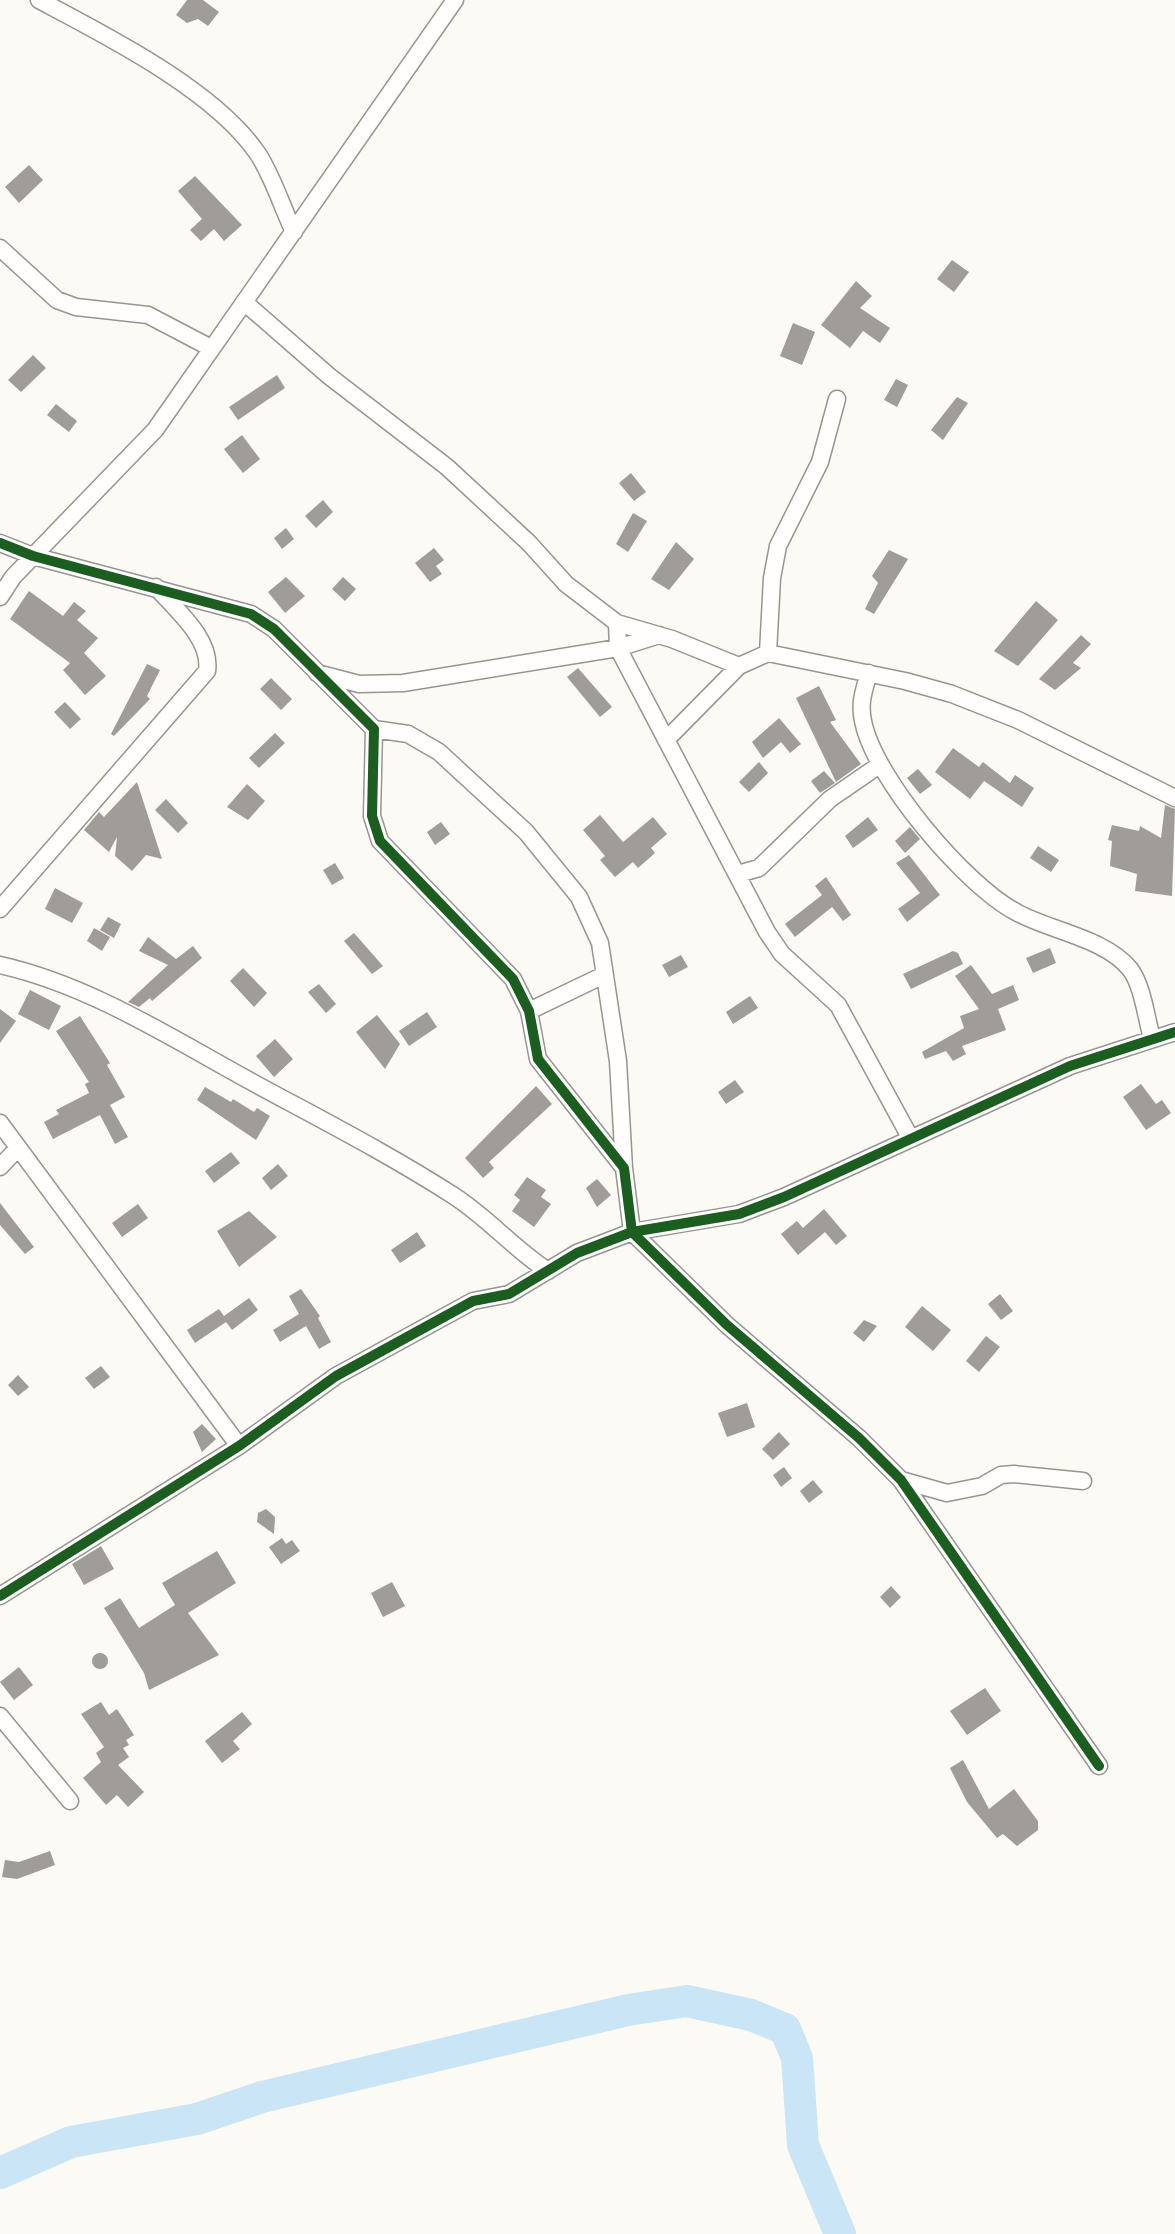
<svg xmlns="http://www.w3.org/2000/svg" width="1175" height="2234" font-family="'Times New Roman',serif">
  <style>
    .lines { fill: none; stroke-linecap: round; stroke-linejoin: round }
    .river { stroke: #cae6f6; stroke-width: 32 }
    .building { fill: #a09d99 }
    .minor-casing { stroke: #969592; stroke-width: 19 }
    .minor { stroke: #fffefd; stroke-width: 16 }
    .cycleway-casing { stroke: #fff; stroke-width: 15 }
    .cycleway { stroke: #1b5e20; stroke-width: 10 }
  </style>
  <rect width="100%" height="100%" fill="#fcfaf4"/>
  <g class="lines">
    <path class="river" d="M0 2173 71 2142 197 2119 262 2097 628 2010 687 2001 751 2015 785 2029 797 2058 803 2145 840 2234"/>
  </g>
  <path class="building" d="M187 0H203L219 12 208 26 198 19 187 23 176 15Z
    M29 165 43 180 19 203 5 187Z
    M195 176 242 225 224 241 214 229 201 241 190 230 202 219 178 191Z
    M952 260 969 272 954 292 937 279Z
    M856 281 872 296 860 308 890 328 880 343 863 331 850 348 821 325Z
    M793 323 815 332 802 365 780 356Z
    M33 355 46 368 21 392 8 380Z
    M277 375 285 388 238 420 229 407Z
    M896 379 908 385 897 407 884 400Z
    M957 397 968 403 943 440 931 430Z
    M56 404 77 421 69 432 47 415Z
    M242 435 260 459 243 473 224 449Z
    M631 473 646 492 634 501 619 483Z
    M323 500 333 512 316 528 305 516Z
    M633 513 647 521 628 552 616 544Z
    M286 528 294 539 282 549 274 538Z
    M676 542 694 559 669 590 651 579Z
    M434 548 444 560 436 566 442 574 430 582 415 563Z
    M889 550 908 559 874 614 865 609 878 583 872 576Z
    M286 577 305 596 285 613 268 592Z
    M343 577 356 589 345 601 332 589Z
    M29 591 63 616 74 602 86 611 77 620 98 638 84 653 106 676 85 695 63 670 70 663 10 619Z
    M1036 601 1058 620 1018 666 994 651Z
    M1081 635 1091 644 1073 663 1081 668 1055 690 1039 679Z
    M147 664 160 670 147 696 150 699 114 736 111 734Z
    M578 668 612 707 600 717 567 677Z
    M271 678 292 699 281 710 260 689Z
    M819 686 836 720 830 722 861 764 836 782 796 698Z
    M65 702 81 719 70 729 54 712Z
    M779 718 801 744 790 753 781 742 763 758 752 742Z
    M275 733 285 743 259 768 249 758Z
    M953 748 979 767 983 762 1010 783 1015 775 1034 788 1022 807 984 781 970 799 935 772Z
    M759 762 768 773 749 792 739 782Z
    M918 769 932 785 920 794 907 778Z
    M824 771 835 783 820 793 811 781Z
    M137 782 162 859 146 855 132 871 115 856 117 837 109 852 84 830 99 812 104 817Z
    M247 784 265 801 248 820 227 807Z
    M166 799 188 823 178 833 155 810Z
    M1165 805 1175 809 1172 896 1135 891 1137 874 1110 866 1112 841 1108 840 1112 825 1139 831 1140 826 1161 838Z
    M600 815 623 842 653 817 667 834 651 848 655 853 638 868 633 862 615 877 600 860 605 856 583 830Z
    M868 817 878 830 853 848 845 836Z
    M441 822 450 834 435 845 427 832Z
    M910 827 920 839 905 853 895 841Z
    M1038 846 1059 860 1051 872 1030 858Z
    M909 855 940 895 907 922 898 909 920 893 896 863Z
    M335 863 344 878 332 885 323 870Z
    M826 877 851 915 843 921 832 907 795 937 785 924 822 895 815 886Z
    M55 888 83 903 72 923 45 909Z
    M108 917 121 924 114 938 100 930Z
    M94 928 110 937 102 951 87 941Z
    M354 933 383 966 372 974 344 941Z
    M148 937 176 959 193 946 202 958 152 1001 150 998 139 1007 128 1002 168 965 139 951Z
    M1050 948 1056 963 1033 973 1026 958Z
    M953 951 958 953 963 964 911 989 903 974Z
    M681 955 688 967 669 977 662 965Z
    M971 965 992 994 1013 985 1019 1000 998 1009 1006 1030 962 1046 966 1054 953 1061 946 1051 925 1059 922 1052 964 1028 960 1016 979 1009 955 976Z
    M243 968 267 993 254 1007 230 981Z
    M319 984 336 1004 326 1013 308 992Z
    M30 990 61 1006 49 1030 18 1014Z
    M750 996 758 1008 733 1024 726 1012Z
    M0 1009 16 1021 0 1043Z
    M427 1012 437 1027 409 1046 399 1031Z
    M377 1015 400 1044 385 1069 356 1032Z
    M80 1016 110 1063 107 1065 125 1097 110 1105 128 1137 115 1144 100 1115 53 1139 44 1122 59 1114 56 1110 89 1093 85 1084 89 1082 56 1031Z
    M275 1039 293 1059 274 1077 256 1056Z
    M735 1080 744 1092 726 1104 718 1092Z
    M1141 1084 1156 1104 1162 1100 1171 1113 1146 1130 1123 1097Z
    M536 1086 552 1104 489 1162 494 1168 483 1178 465 1158Z
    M205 1087 231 1102 233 1099 254 1112 257 1108 270 1116 256 1140 197 1100Z
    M231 1152 240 1163 214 1183 205 1171Z
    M278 1164 288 1176 271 1190 262 1178Z
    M527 1177 546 1190 541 1197 551 1204 534 1227 512 1211 520 1200 514 1195Z
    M597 1179 611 1195 597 1207 586 1188Z
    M0 1203 34 1247 25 1254 0 1225Z
    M138 1204 148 1218 122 1237 112 1223Z
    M824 1209 847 1236 836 1245 825 1232 798 1255 781 1234 797 1221 803 1228Z
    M249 1211 277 1237 239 1267 217 1231Z
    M417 1232 426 1246 400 1263 391 1250Z
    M301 1289 320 1316 318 1318 331 1342 319 1349 306 1326 280 1342 273 1330 299 1314 289 1296Z
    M1000 1294 1013 1311 1001 1320 988 1304Z
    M249 1298 258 1310 232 1330 226 1322 195 1343 187 1330 219 1309 224 1316Z
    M922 1306 951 1330 933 1351 905 1327Z
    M864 1320 877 1326 864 1342 853 1333Z
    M986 1336 1000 1347 979 1372 966 1361Z
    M101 1366 110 1377 94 1389 85 1378Z
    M18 1375 29 1387 18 1396 8 1385Z
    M747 1403 755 1427 727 1437 718 1413Z
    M202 1424 216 1439 202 1452 193 1432Z
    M779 1432 790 1444 773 1460 762 1449Z
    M784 1467 792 1478 781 1487 773 1475Z
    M813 1480 823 1492 809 1503 800 1491Z
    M266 1509 275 1517 274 1534 257 1522 258 1513Z
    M282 1538 286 1544 292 1540 300 1551 281 1564 269 1547Z
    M101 1546 114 1569 84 1585 72 1564Z
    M217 1551 236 1583 188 1613 219 1655 149 1690 144 1673 104 1608 120 1598 139 1628 175 1605 162 1583Z
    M392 1582 405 1606 383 1617 371 1593Z
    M891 1586 901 1597 890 1608 880 1597Z
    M92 1661a8 8 0 1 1 16 0a8 8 0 1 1-16 0Z
    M19 1667 33 1685 14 1700 0 1682Z
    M985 1688 1001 1711 967 1735 950 1711Z
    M101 1702 109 1715 117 1709 134 1735 126 1740 129 1745 123 1748 129 1757 118 1765 144 1792 128 1807 117 1795 106 1805 83 1778 101 1762 96 1753 104 1747 81 1714Z
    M242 1712 252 1724 233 1741 240 1749 222 1763 205 1741Z
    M963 1760 989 1809 1014 1789 1038 1821V1830L1017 1846 1003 1834 997 1838 967 1802 950 1768Z
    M50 1851 55 1865 17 1879 2 1877 5 1860 19 1862Z"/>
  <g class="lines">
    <defs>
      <path id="minor" d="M39 0C105 35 215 90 258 154 273 177 282 207 294 232
        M0 248 57 300 76 307 148 315 211 348
        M244 302 329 376 447 467 529 543 566 584 617 623 672 639 739 666 768 653 905 681 952 694 1018 720 1175 798
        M0 543 33 556 251 614 274 629 374 729 372 816 380 841 513 979 529 1011 538 1059 624 1168 632 1232 727 1325 859 1438 901 1480 1099 1766
        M0 597 13 577 155 430 455 0
        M617 623 618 648 767 932 782 954 838 1005 911 1139
        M768 653 772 578 778 546 820 462 837 399
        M317 673 359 684 403 683 618 648 659 635
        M869 673C864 690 859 703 863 721 874 778 965 885 1016 912 1050 931 1105 938 1130 969 1143 986 1146 1018 1152 1038
        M374 729 408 734 439 752 526 832 579 897 600 943 618 1061 624 1168
        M666 740 739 666
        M738 874 759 868 830 799 878 766
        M0 909 207 671C212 639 176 610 156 587
        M0 965C90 985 173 1039 252 1082 320 1119 389 1154 454 1196 488 1218 514 1249 548 1271
        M529 1011 604 975
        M0 1123 239 1446
        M0 1167 17 1149
        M901 1480 947 1493 982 1486 1001 1475 1014 1474 1083 1481
        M0 1596 239 1446 336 1376 473 1301 509 1294 577 1253 632 1232 739 1214 784 1197 1070 1066 1175 1032
        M0 1716 70 1801"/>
    </defs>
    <use href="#minor" class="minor-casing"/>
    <use href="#minor" class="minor"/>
    <defs>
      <path id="cycleway" d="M0 543 33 556 251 614 274 629 374 729 372 816 380 841 513 979 529 1011 538 1059 624 1168 632 1232 727 1325 859 1438 901 1480 1099 1766
        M0 1596 239 1446 336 1376 473 1301 509 1294 577 1253 632 1232 739 1214 784 1197 1070 1066 1175 1032"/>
    </defs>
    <use href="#cycleway" class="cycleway-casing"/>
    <use href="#cycleway" class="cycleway"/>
  </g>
</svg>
